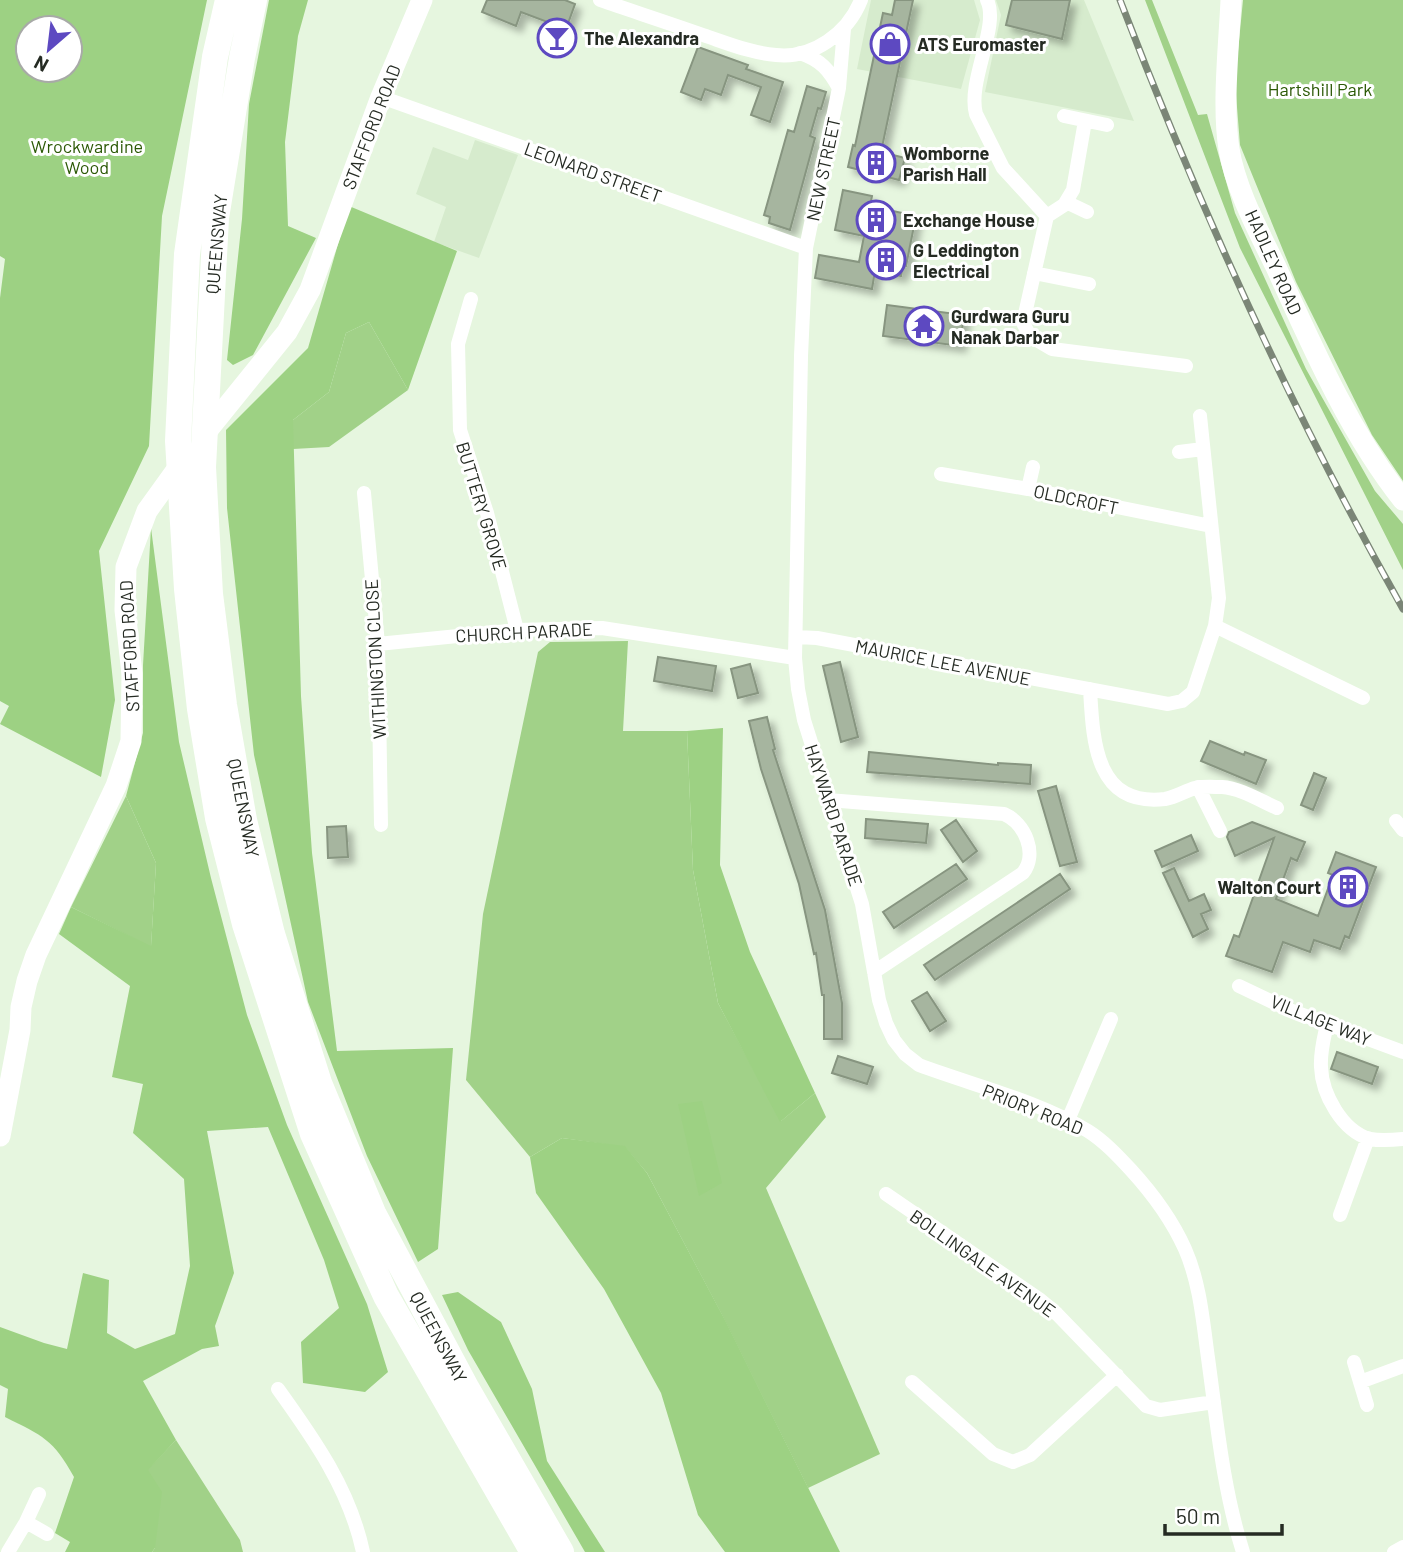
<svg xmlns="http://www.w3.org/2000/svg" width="1403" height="1552" font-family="Barlow,sans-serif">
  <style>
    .built { fill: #d6ebcd }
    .green { fill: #a1d188 }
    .forest { fill: #9dd183; fill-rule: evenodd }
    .building { fill: #a6b59f; stroke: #879580; stroke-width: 2; filter: url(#shadow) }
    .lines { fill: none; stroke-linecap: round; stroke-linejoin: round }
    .street { stroke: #fff; stroke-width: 14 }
    .secondary { stroke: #fff; stroke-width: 21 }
    .highway { stroke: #fff; stroke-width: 26 }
    .rail-casing { stroke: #7b8677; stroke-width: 7 }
    .rail { stroke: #fff; stroke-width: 4.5; stroke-dasharray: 13; stroke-linecap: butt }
    .labels { text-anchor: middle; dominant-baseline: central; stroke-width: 6; stroke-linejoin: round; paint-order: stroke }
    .poi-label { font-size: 18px; font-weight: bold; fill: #252b23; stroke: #fff; text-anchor: start }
    .park-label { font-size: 18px; fill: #2b5905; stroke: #fff }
    .street-label { font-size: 18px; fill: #252b23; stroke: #fff }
  </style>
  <defs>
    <filter id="shadow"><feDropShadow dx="6" dy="6" stdDeviation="3.5" flood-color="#0004"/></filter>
  </defs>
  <rect width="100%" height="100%" fill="#e6f6df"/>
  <path class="built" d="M871 0H974L980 20 961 89 857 69Z
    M996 0H1084L1134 121 985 92 1001 15Z
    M475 140 518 155 479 258 434 242 446 207 416 194 433 147 468 160Z"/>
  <path class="green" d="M1145 0H1152L1198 115 1207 114 1235 213 1306 369 1375 491 1403 524V570L1240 248Z
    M1243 0H1403V481L1372 435 1296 282 1240 145 1235 82Z
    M369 322 408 390 329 447 293 449V420L329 392 346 333Z
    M628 641 623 731H687L693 870 718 1003 781 1121 815 1093 826 1117 766 1188 880 1454 808 1488 721 1313 647 1173 625 1147 562 1138 530 1157 466 1080 483 914 538 652 550 642Z
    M126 796 156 863 151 947 71 907Z
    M176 1440 240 1540 243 1552H152L155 1548 147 1470Z"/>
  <path class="forest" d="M0 0H207L162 216 149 446 99 551 115 700 101 777 0 724 9 706 0 701V298L5 259 0 256ZM28 28H70V70H28Z
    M269 0H308L298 36 285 142 288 226 316 238 253 355 233 365 227 360 242 219 249 104Z
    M349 206 457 251 408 390 369 322 346 333 329 392 293 420 301 696 312 853 337 1051 453 1048 438 1249 418 1262 367 1156 308 1002 254 755 227 508 226 430 308 348Z
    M151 528 179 742 211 878 247 1015 287 1125 367 1304 388 1372 365 1392 303 1383 301 1342 339 1308 324 1260 268 1127 207 1131 234 1273 215 1326 219 1346 202 1349 143 1381 176 1440 148 1470 162 1492 155 1548 152 1552H65L70 1542 55 1533 74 1477C53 1439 43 1436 5 1417L8 1389 0 1385V1327L44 1343 67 1349 83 1273 109 1280 107 1333 135 1349 175 1334 190 1266 184 1179 133 1133 143 1084 112 1077 130 986 59 934 71 907 151 946 156 863 126 796 143 733V665Z
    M723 728 720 865 750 952 815 1093 780 1122 718 1003 693 870 687 731Z
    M702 1101 722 1183 699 1196 678 1104Z
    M562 1138 625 1146 647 1173 725 1320 840 1552H725L698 1515 661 1393 604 1289 536 1193 530 1157Z
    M458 1292 501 1322 532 1389 547 1461 605 1552H585L468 1350 442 1295Z"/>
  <path class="building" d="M487 0H565L575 4 566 29 521 12 516 26 482 12Z
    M895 0H913L881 152 905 158 899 180 848 167 853 145 855 146 883 13 892 15Z
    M1012 0H1070L1062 39 1006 25Z
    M698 47 748 65 746 69 783 82 770 122 751 115 761 87 728 75 721 95 705 89 701 100 681 92Z
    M807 86 826 92 821 109 818 108 810 136 815 138 790 230 769 223 770 217 764 215 788 130 794 132Z
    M843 190 872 196 870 206 916 216 906 266 903 265 901 276 875 271 872 289 815 278 819 255 859 262 864 236 835 230Z
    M887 305 964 315 960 346 883 336Z
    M658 657 716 666 712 691 654 681Z
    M840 662 858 737 841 742 823 666Z
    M750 664 758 693 738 698 731 669Z
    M767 717 775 749 773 750 825 910 842 1003V1039H824V995H822L816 953 814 954 799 884 761 769 749 721Z
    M1210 741 1244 755 1245 752 1266 760 1256 784 1201 761Z
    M869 752 998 765V763L1031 765 1030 784 867 772Z
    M1314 773 1326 778 1313 810 1301 805Z
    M1056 786 1077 862 1060 866 1038 791Z
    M866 819 928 824 926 843 865 838Z
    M956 820 977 851 963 862 941 830Z
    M1252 822 1305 842 1297 861 1291 858 1276 899 1318 916 1333 875 1328 873 1336 852 1376 867 1349 938 1345 936 1340 949 1314 940 1310 952 1283 942 1272 972 1226 956 1234 935 1239 937 1274 838 1235 856 1227 837 1229 832Z
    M346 826 348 857 328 858 327 827Z
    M1191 835 1198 851 1162 867 1155 851Z
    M956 864 967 879 894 928 883 912Z
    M1174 868 1189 901 1204 894 1211 910 1201 914 1208 929 1193 937 1163 873Z
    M1060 874 1070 889 935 980 924 965Z
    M927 992 946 1021 930 1031 912 1001Z
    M1337 1052 1378 1067 1372 1084 1331 1069Z
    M838 1056 873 1067 867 1084 832 1073Z"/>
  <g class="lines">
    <path class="street" d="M600 0C635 12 669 23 703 35 727 43 751 53 776 55 813 59 848 33 861 0
      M987 0C1000 26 967 81 976 114L1003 168 1047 216
      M844 29 839 88 806 248 801 356 795 658 798 689 804 720 862 904 879 1000 886 1023 894 1040 905 1054 919 1065C975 1086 1036 1100 1088 1131 1104 1141 1118 1156 1131 1170 1152 1193 1172 1220 1185 1249 1200 1283 1203 1322 1208 1358 1217 1423 1223 1489 1243 1552
      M800 53C821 60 829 70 839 88
      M381 97 806 248
      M1064 116 1107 125
      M1066 202 1087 212
      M1047 216 1023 323 1030 336 1052 349 1186 366
      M1047 216 1064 205 1073 190 1085 121
      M1034 273 1089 284
      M471 299 458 344 460 430 487 513 517 630
      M1179 452 1203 449
      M941 474 1028 489 1211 526
      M1028 489 1033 467
      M364 493 378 644 381 825
      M1215 626 1363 698
      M796 637 817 638 1168 704 1182 701 1193 692 1215 626 1219 598 1200 416
      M378 644 517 630 602 628 795 658
      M1090 689C1093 741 1095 807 1165 799 1176 797 1185 791 1195 788 1203 786 1214 787 1222 787 1240 788 1261 801 1277 808
      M1198 787 1220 831
      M828 800 1004 814C1025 823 1038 854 1023 873L874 972
      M1396 821 1403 830
      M1239 986 1287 1009 1403 1052
      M1327 1024C1324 1038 1320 1052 1321 1067 1322 1094 1342 1131 1370 1139 1381 1141 1393 1140 1403 1139
      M1068 1120 1111 1019
      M886 1194 1039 1299 1057 1314 1146 1406 1160 1410 1214 1402
      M1340 1215 1368 1138
      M1354 1362 1367 1405
      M912 1382 993 1454 1013 1462 1030 1455 1117 1375
      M1360 1382 1403 1366
      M278 1389C314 1439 350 1490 363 1552
      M26 1522 47 1534
      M8 1552 26 1522 39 1494
      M1394 1552 1403 1547"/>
    <path class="secondary" d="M1231 0C1229 45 1222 106 1229 149 1235 188 1259 232 1276 267 1312 346 1349 432 1403 500
      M203 436 287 332 310 290 381 97 422 0
      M0 1136 20 1030 21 1007 27 981 36 955 116 786 131 741 132 674 125 610 126 567 147 511 183 461"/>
    <path class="highway" d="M228 0 215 57 187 254 178 441 187 589 200 709 218 818 245 924 313 1134 386 1296 533 1552
      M254 0 242 58 216 218 203 467 210 594 224 705 244 820 272 934 319 1083 373 1213 467 1389 561 1552"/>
    <defs>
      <path id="rail" d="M1120 0C1200 209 1293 414 1403 609"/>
    </defs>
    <use href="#rail" class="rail-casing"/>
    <use href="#rail" class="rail"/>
  </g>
  <defs>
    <symbol id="bar-ring" viewBox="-11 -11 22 22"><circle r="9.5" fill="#fff" stroke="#5d49c1" stroke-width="1.5"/><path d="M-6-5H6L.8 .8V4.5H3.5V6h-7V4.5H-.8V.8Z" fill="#5d49c1"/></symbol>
    <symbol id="shop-ring" viewBox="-11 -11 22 22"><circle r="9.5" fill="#fff" stroke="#5d49c1" stroke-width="1.5"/><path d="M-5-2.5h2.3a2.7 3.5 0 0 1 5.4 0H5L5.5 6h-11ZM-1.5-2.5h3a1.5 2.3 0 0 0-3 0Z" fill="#5d49c1"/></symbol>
    <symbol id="building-ring" viewBox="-11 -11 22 22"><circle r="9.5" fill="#fff" stroke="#5d49c1" stroke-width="1.5"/><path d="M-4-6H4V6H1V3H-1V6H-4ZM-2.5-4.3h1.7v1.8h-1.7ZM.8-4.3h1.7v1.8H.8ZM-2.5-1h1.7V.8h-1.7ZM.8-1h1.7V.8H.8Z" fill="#5d49c1"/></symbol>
    <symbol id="temple-ring" viewBox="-11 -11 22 22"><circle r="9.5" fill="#fff" stroke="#5d49c1" stroke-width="1.5"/><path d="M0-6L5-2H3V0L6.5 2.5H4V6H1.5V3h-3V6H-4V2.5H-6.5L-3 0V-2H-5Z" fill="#5d49c1"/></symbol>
  </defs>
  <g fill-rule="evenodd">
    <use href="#bar-ring" x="535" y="16" width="44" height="44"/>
    <use href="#shop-ring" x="868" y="22" width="44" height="44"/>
    <use href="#building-ring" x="854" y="141" width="44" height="44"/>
    <use href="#building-ring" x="854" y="198" width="44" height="44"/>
    <use href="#building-ring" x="864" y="238" width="44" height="44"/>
    <use href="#temple-ring" x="902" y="304" width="44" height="44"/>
    <use href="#building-ring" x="1326" y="865" width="44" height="44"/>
  </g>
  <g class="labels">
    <g class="poi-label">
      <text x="584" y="38">The Alexandra</text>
      <text x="917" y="44">ATS Euromaster</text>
      <text x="903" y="153">Womborne<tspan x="903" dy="21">Parish Hall</tspan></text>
      <text x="903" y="220">Exchange House</text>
      <text x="913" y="250">G Leddington<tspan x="913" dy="21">Electrical</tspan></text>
      <text x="951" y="316">Gurdwara Guru<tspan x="951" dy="21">Nanak Darbar</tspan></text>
      <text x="1321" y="887" text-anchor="end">Walton Court</text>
    </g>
    <g class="park-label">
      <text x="1320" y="89">Hartshill Park</text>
      <text x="87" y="146">Wrockwardine<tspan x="87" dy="21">Wood</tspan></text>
    </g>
    <g class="street-label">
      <text transform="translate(371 127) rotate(-69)">STAFFORD ROAD</text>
      <text transform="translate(823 169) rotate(-78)">NEW STREET</text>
      <text transform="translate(593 172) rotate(20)">LEONARD STREET</text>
      <text transform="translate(216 244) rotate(-85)">QUEENSWAY</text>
      <text transform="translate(1274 262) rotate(66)">HADLEY ROAD</text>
      <text transform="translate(1076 499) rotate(12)">OLDCROFT</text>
      <text transform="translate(482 506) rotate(73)">BUTTERY GROVE</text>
      <text transform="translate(524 632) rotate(-3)">CHURCH PARADE</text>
      <text transform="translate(129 646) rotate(-93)">STAFFORD ROAD</text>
      <text transform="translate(375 659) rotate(-93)">WITHINGTON CLOSE</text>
      <text transform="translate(943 662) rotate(11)">MAURICE LEE AVENUE</text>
      <text transform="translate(244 808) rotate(79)">QUEENSWAY</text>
      <text transform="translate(834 815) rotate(72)">HAYWARD PARADE</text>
      <text transform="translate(1321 1020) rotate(22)">VILLAGE WAY</text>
      <text transform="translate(1033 1109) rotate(22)">PRIORY ROAD</text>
      <text transform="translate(983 1263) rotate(35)">BOLLINGALE AVENUE</text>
      <text transform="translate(439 1337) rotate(62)">QUEENSWAY</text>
    </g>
  </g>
  <g transform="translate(49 49) rotate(208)"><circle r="33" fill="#ffffff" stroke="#a8aaa7" stroke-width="2"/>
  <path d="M0-5L12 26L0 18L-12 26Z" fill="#5d49c1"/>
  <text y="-10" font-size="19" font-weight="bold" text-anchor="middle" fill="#252b23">N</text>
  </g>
  <path d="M1165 1524v10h117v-10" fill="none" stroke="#252b23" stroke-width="3.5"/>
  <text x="1176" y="1524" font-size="21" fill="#252b23" stroke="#ffffff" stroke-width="5" paint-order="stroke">50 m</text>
</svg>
